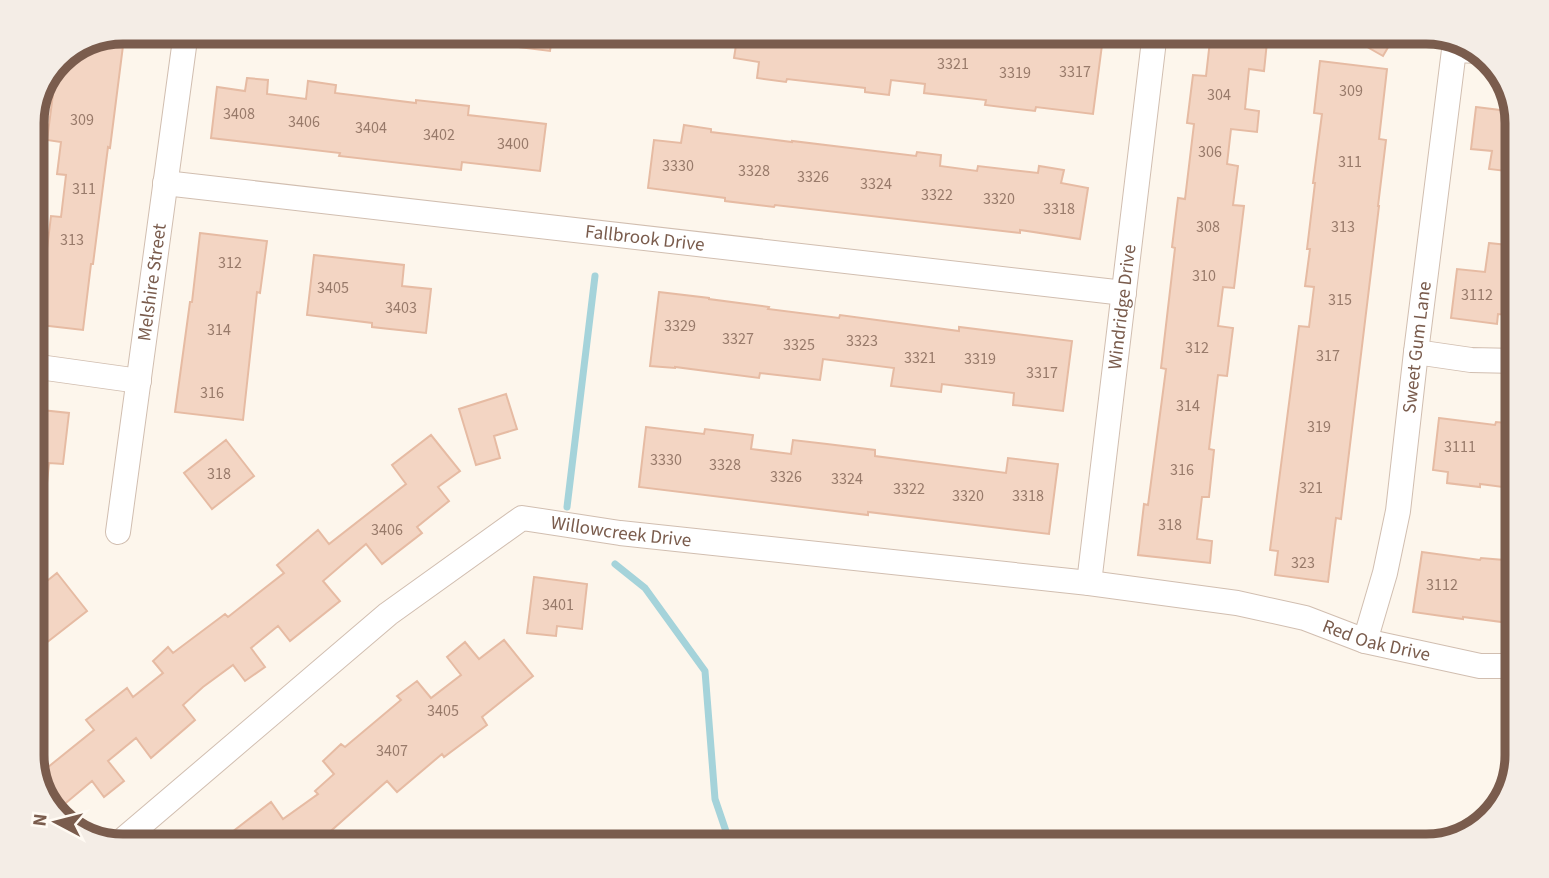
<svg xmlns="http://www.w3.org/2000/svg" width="1549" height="878" font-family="'Source Sans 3',sans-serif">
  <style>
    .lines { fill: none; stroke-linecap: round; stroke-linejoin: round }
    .stream { stroke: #a5d3da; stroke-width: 7 }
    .building { fill: #f3d5c3; stroke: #e6bba3; stroke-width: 2 }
    .minor-casing { stroke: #d1beb0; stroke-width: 26 }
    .minor { stroke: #fff; stroke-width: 24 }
    .labels { text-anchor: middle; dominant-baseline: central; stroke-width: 6; stroke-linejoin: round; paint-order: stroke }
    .number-label { font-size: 16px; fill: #987a6a }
    .street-label { font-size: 19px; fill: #7a5c4d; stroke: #fffaf3 }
    .rim { fill: none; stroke: #7a5c4d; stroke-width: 9 }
  </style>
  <rect width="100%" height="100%" fill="#fdf6ec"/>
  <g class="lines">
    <path class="stream" d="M567 507 595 276
      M615 564 645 588 705 671 715 799 731 846"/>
  </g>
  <path class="building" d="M487 32H553L550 51 486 43Z
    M738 32H955L1056 42V40L1102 45 1093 114 1036 107 1035 111 985 105 986 100 924 93 925 84 891 80 889 95 865 92V88L787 79 786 82 757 78 759 62 734 58Z
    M1211 32H1268L1264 71 1249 69 1245 109 1259 111 1257 132 1231 129 1227 164 1238 166 1233 205 1244 206 1234 288 1223 287 1218 326 1233 328 1227 376 1218 375 1209 449 1214 450 1209 497H1202L1197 539 1212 541 1210 563 1138 555 1144 504 1148 505 1166 369 1161 368 1175 248 1172 247 1178 198 1185 199 1194 124 1187 123 1193 75 1206 76Z
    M1341 32H1397L1383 56Z
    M110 37 124 38 110 148 108 147 93 264H91L83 330 32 324V273L44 274 51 216 61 217 66 175 57 174 61 142 47 140 55 79 49 78 59 58Z
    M1320 61 1387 69 1379 139 1386 140 1378 206H1379L1341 519 1336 518 1328 582 1275 575 1278 551 1270 550 1299 326 1309 327 1314 287 1305 286 1310 249H1307L1315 183H1313L1322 114 1314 113Z
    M247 78 268 80 267 94 306 99 308 81 336 85 335 93 416 103V100L469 106 468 115 546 124 540 171 462 162 461 170 339 156 340 153 211 138 217 87 245 91Z
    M1476 107 1516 112 1517 117V143L1514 172 1489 169 1492 151 1471 149Z
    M684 125 711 129V132L792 142V141L916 156 917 152 941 155 940 166 977 171 978 166 1038 173 1039 166 1064 170 1061 183 1088 188 1080 239 1020 230V233L775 205 774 207 725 201V198L648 188 654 140 681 143Z
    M200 233 267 241 260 293 257 292 243 420 175 412 190 302H192Z
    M1489 243 1517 246V316L1498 314 1497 324 1451 318 1457 269 1485 272Z
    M314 255 404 265 402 286 431 289 426 333 372 327V323L307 315Z
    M659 292 709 298V299L769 307 768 309 839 318 840 315 959 331V327L1072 341 1063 411 1013 405 1014 393 942 384 941 392 891 386 894 368 823 359 820 380 760 373 759 378 675 367V368L650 366Z
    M506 394 517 429 494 436 500 458 476 465 459 409Z
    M32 409 69 413 63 464 49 463 44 513 32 512Z
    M1439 418 1495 425 1496 422 1517 424V466L1513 465 1510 488 1480 484V487L1447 483 1448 472 1433 470Z
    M646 427 704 434 705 429 753 435 751 449 791 454 793 440 827 444 875 450V456L1006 473 1008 458 1058 464 1049 534 868 512V515L639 487Z
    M431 435 460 471 438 487 449 501 417 527 422 533 382 564 366 544 323 581 340 601 290 641 278 626 251 648 265 667 245 681 233 665 203 687 183 705 195 720 151 758 136 738 108 761 124 781 104 797 92 781 54 813 47 806 37 776 94 730 86 720 127 688 133 697 163 673 153 661 168 647 173 653 225 614 228 617 284 573 277 565 318 530 329 544 406 484 392 465Z
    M226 440 254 476 212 509 184 473Z
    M1422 552 1480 560 1481 558 1504 560 1503 571 1517 573V624L1463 617V619L1413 612Z
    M57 573 87 611 32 654V593Z
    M534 577 587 584 582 629 557 626 556 636 527 633Z
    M504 640 533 676 482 717 487 725 444 757 442 754 397 792 387 781 332 830 344 846H214L271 802 283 819 318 794 315 791 334 774 323 761 341 744 345 747 401 700 397 696 417 681 431 698 461 675 447 657 465 642 479 659Z"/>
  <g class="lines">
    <defs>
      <g id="minor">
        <path id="s1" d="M165 183 1124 293"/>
        <path d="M1416 352 1471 360 1517 361"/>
        <path d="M32 366 139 381"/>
        <path id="s2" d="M118 532 186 32"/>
        <path id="s3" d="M1089 583 1155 32"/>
        <path id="s4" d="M1365 641 1385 573 1398 511 1416 352 1454 50 1479 51"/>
        <path id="s5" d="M117 845 388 614 522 518 620 533 1089 583 1237 603 1305 618 1365 641 1480 666H1517"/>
      </g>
    </defs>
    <use href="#minor" class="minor-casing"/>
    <use href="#minor" class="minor"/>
  </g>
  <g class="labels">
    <g class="number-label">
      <text x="953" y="64">3321</text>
      <text x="1075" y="72">3317</text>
      <text x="1015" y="73">3319</text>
      <text x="1351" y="91">309</text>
      <text x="1219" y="95">304</text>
      <text x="239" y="114">3408</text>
      <text x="82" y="120">309</text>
      <text x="304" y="122">3406</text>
      <text x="371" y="128">3404</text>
      <text x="439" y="135">3402</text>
      <text x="513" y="144">3400</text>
      <text x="1210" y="152">306</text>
      <text x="1350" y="162">311</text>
      <text x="678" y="166">3330</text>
      <text x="754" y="171">3328</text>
      <text x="813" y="177">3326</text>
      <text x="876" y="184">3324</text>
      <text x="84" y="189">311</text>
      <text x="937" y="195">3322</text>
      <text x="999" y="199">3320</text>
      <text x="1059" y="209">3318</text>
      <text x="1208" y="227">308</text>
      <text x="1343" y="227">313</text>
      <text x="72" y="240">313</text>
      <text x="230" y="263">312</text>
      <text x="1204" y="276">310</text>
      <text x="333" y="288">3405</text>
      <text x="1477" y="295">3112</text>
      <text x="1340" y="300">315</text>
      <text x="401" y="308">3403</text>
      <text x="680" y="326">3329</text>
      <text x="219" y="330">314</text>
      <text x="738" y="339">3327</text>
      <text x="862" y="341">3323</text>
      <text x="799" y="345">3325</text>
      <text x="1197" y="348">312</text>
      <text x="1328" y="356">317</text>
      <text x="920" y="358">3321</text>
      <text x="980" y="359">3319</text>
      <text x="1042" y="373">3317</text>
      <text x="212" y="393">316</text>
      <text x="1188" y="406">314</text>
      <text x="1319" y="427">319</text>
      <text x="1460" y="447">3111</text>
      <text x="666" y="460">3330</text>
      <text x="725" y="465">3328</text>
      <text x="1182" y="470">316</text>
      <text x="219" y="474">318</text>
      <text x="786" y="477">3326</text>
      <text x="847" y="479">3324</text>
      <text x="1311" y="488">321</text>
      <text x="909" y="489">3322</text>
      <text x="968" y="496">3320</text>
      <text x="1028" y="496">3318</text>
      <text x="1170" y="525">318</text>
      <text x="387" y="530">3406</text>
      <text x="1303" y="563">323</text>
      <text x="1442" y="585">3112</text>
      <text x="558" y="605">3401</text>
      <text x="443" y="711">3405</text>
      <text x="392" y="751">3407</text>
    </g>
    <g class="street-label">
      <text stroke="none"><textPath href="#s1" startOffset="483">Fallbrook Drive</textPath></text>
      <text stroke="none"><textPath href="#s2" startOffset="252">Melshire Street</textPath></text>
      <text stroke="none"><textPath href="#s3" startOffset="278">Windridge Drive</textPath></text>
      <text stroke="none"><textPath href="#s4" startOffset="299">Sweet Gum Lane</textPath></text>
      <text stroke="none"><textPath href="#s5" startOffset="621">Willowcreek Drive</textPath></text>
      <text stroke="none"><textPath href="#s5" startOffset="1386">Red Oak Drive</textPath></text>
    </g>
  </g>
  <path d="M0 0H1549V878H0ZM123 44H1426A79 79 0 0 1 1505 123V755A79 79 0 0 1 1426 834H123A79 79 0 0 1 44 755V123A79 79 0 0 1 123 44Z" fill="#f4ede6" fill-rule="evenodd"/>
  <path class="rim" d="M123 44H1426A79 79 0 0 1 1505 123V755A79 79 0 0 1 1426 834H123A79 79 0 0 1 44 755V123A79 79 0 0 1 123 44Z"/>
  <g transform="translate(56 822) rotate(277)" stroke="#fffaf3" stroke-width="5" paint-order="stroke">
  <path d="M0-5L12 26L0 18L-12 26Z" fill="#7a5c4d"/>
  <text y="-10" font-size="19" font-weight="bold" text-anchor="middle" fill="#7a5c4d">N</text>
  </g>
</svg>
